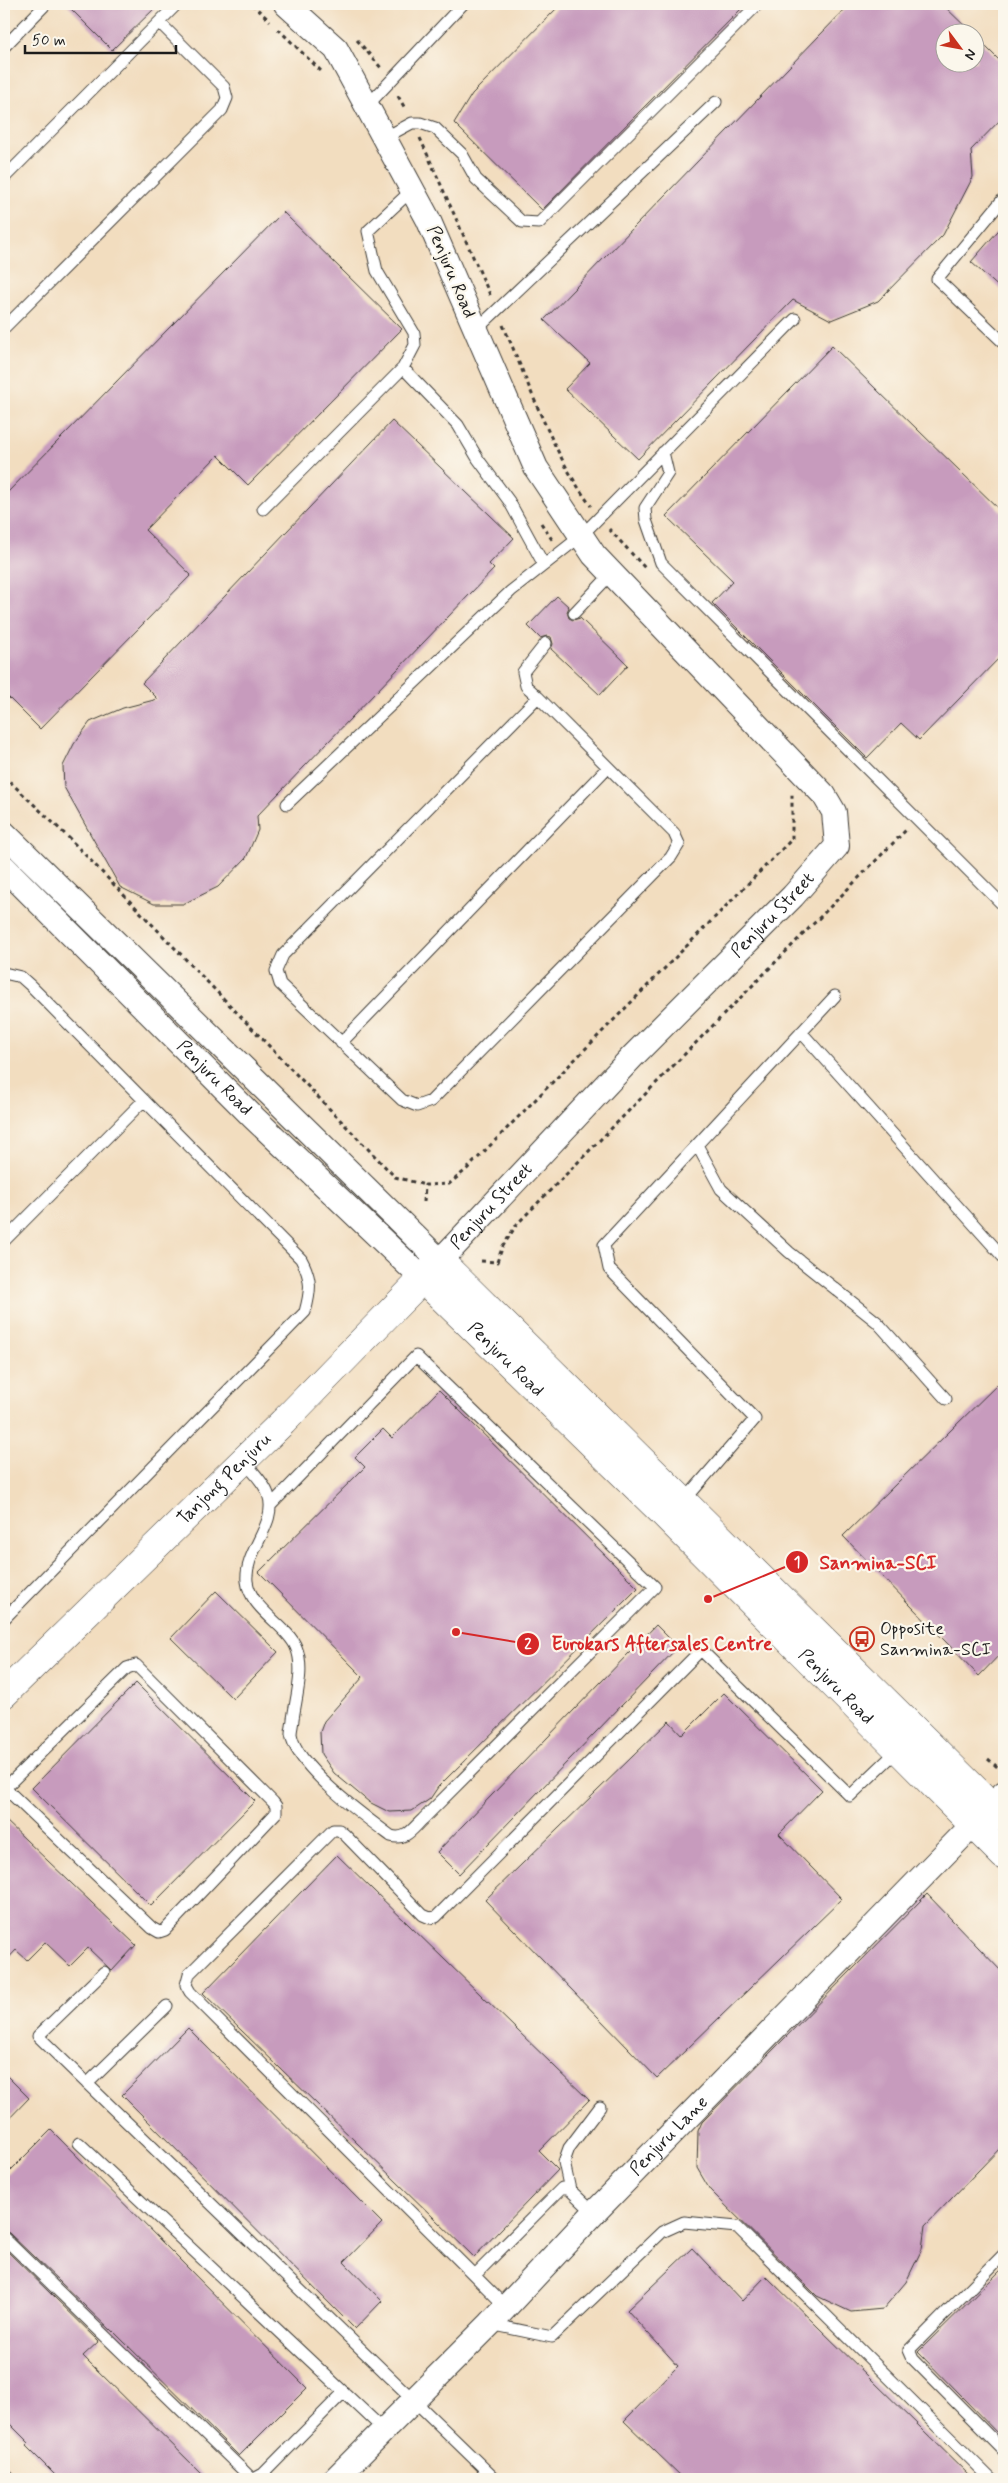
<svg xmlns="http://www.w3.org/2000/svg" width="1008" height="2483" font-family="Mynerve,sans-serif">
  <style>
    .building { fill: #c79bbd }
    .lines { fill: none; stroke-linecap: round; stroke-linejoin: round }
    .lane-casing { stroke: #3c3934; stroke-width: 13 }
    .street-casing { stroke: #3c3934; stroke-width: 26 }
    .secondary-casing { stroke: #3c3934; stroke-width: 29 }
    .path { stroke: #3c3934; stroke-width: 3; stroke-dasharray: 4 4; stroke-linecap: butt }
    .lane { stroke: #fff; stroke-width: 11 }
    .street { stroke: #fff; stroke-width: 24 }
    .secondary { stroke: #fff; stroke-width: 28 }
    .labels { text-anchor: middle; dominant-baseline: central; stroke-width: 4.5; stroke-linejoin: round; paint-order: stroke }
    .street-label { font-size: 18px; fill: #1c1c1c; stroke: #fbf7ec }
    .poi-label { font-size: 18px; fill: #1c1c1c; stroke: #fbf7ec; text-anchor: start }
    .leader { fill: none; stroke: #d62828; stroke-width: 2 }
    .callout-dot { fill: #d62828; stroke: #fbf7ec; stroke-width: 2 }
    .mark-label { font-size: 15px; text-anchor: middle; font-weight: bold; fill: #fff }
    .callout-label { font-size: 19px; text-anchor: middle; font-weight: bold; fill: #d62828; stroke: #fbf7ec; stroke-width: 4.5; stroke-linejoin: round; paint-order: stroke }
  </style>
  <rect width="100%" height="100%" fill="#fbf7ec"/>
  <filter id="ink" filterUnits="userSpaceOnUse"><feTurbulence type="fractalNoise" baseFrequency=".02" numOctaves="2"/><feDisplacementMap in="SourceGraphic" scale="10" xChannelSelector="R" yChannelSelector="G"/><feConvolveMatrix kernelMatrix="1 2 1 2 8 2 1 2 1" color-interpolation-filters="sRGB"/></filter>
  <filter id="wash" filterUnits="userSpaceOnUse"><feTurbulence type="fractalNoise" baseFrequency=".0096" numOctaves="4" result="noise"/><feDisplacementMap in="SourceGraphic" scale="20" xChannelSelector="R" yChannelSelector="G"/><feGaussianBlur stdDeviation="1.12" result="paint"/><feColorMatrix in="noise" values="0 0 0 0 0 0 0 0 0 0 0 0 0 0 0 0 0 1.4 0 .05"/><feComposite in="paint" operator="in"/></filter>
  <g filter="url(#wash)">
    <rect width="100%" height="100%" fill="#f2ddbf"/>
    <g id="blocks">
      <path class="building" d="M66 4H159L112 50Z
        M561 4H746L542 210 454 123 472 94Z
        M850 4H942L971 32H946V62H976V37L1004 65V116L971 150 973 177 943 235 878 301 831 320 793 300 638 459 565 389 590 363 544 320Z
        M283 212 402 329 248 485 218 455 145 530 191 575 40 729 4 693V496Z
        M1004 224V292L971 262Z
        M832 346 1004 514V653L919 740 901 723 867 758 712 603 733 581 666 516Z
        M392 421 514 538 489 564 494 569 257 816 258 830 246 858 218 887 183 904H154L120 887 64 787 63 766 74 744 90 722 123 708 158 699 142 683Z
        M557 596 569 607 567 612 569 618 573 620 580 618 628 665 600 695 551 649 553 644 551 637 547 636 540 638 528 626Z
        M1004 1378V1650L979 1676 843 1536Z
        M439 1390 638 1588 438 1787 430 1799 412 1811 389 1812 369 1802 334 1773 321 1754 320 1732 324 1721 363 1677 259 1572 365 1467 355 1457 383 1429 392 1438Z
        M216 1591 278 1652 233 1699 171 1638Z
        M656 1625 678 1647 459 1874 437 1852Z
        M136 1683 255 1801 151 1906 32 1788Z
        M724 1693 822 1790 779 1834 842 1899 657 2078 485 1900 669 1721 682 1735Z
        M4 1819 136 1945 112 1971 88 1948 70 1966 45 1942 27 1960 16 1950 4 1963Z
        M337 1855 589 2100 539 2151 558 2170 474 2257 203 1993Z
        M927 1894 1004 1974V2144L925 2226 922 2249 906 2282 883 2309 851 2312 817 2296 710 2190 697 2168 698 2131 702 2122Z
        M188 2028 382 2223 344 2262 382 2301 355 2329 122 2095Z
        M4 2073 29 2098 4 2124Z
        M51 2130 307 2388 239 2456 111 2329 110 2330 9 2233 4 2231V2177Z
        M4 2248 99 2341 83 2356 207 2479H59L26 2446 29 2443 4 2418Z
        M692 2248 742 2301 766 2276 973 2479H684L624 2421 678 2366 627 2310Z
        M1004 2267V2440L918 2352Z"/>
    </g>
  </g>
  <g filter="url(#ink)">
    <use href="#blocks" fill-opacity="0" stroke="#3c3934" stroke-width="1"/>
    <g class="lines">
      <defs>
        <path id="lane" d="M4 47 46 4
          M367 106 463 4
          M384 138 412 123H420L435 128 462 154 476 179 522 222 539 223 758 4
          M4 178 177 4
          M1004 198 937 279 1004 343
          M4 328 222 110 227 98 224 87 159 22
          M476 330 716 102
          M403 368 458 425 478 459 509 501 544 565
          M663 452 668 473 645 508 646 520 661 563 1004 906
          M263 509 403 368 415 345 414 333 377 271 368 231 412 190
          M574 613 612 573
          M538 697 283 955 276 971 280 984 402 1100 417 1106 431 1101 671 857 679 844 674 833 538 697 526 686 523 672 546 643
          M287 804 511 591 581 536 795 319
          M4 973 21 977 31 986 301 1259C312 1279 311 1290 305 1312L4 1619
          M801 1032 1004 1258
          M341 1043 608 767
          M697 1145 721 1189 789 1252 877 1322 946 1399
          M4 1241 144 1100
          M243 1460C251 1470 264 1482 268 1494 279 1523 244 1551 247 1581 250 1609 287 1625 296 1647 305 1668 296 1697 293 1719 293 1723 291 1729 291 1734 296 1767 364 1816 391 1836 406 1841 413 1828 423 1819L655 1587 416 1356 271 1505
          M684 1501 755 1419 609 1269 604 1245 835 996
          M4 1786 5 1788 152 1928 159 1932 165 1930 276 1813V1806L273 1802 136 1665 127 1668 5 1788
          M104 1972 38 2036 495 2479
          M87 2084 167 2006
          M79 2143 384 2430
          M570 2190 564 2162 569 2148 600 2107
          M4 2238 251 2478 254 2479 263 2474 344 2392
          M1004 2254 909 2350 913 2359 1004 2451
          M475 2275 562 2188 570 2190 594 2213
          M505 2306 190 1992 186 1985 189 1974 333 1830H339L345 1835 423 1915 430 1918 436 1917 701 1650 850 1796 897 1751
          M490 2324 552 2337 662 2232 684 2222 737 2227 991 2479
          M4 2473 10 2479"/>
        <g id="street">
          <path id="s1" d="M4 833 440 1261 633 1056 793 896 837 846 834 812 824 795 594 555 536 468 428 219 336 49 286 4"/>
          <path id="s2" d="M4 867 253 1117 424 1280"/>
          <path id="s3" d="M335 2479 490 2324 594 2213 1004 1793"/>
        </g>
        <g id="secondary">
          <path id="s4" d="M424 1280 662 1512 1004 1856"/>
          <path id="s5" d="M4 1694 283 1422 440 1261 1004 1818"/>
        </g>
      </defs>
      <use href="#lane" class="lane-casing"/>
      <use href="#street" class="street-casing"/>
      <use href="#secondary" class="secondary-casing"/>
      <path class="path" d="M252 4 270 21
        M278 29 322 72
        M357 40 382 69
        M398 96 406 110
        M420 138 491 297
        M503 325C530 386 552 453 591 506
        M541 523 553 541
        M609 529 645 568
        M4 776 69 838 395 1177 425 1185
        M424 1202 425 1185 449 1184 467 1169 792 839V794
        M481 1261 497 1262 503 1246 517 1224 906 830
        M988 1759 1002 1771"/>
      <use href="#lane" class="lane"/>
      <use href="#street" class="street"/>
      <use href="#secondary" class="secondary"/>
    </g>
  </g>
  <defs>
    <symbol id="bus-ring" viewBox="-11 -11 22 22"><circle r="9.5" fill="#fbf7ec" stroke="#c8321e" stroke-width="1.5"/><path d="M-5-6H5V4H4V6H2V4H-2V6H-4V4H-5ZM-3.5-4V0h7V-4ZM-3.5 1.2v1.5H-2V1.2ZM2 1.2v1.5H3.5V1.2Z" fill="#c8321e"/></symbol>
  </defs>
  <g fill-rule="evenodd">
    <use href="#bus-ring" x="848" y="1625" width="28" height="28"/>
  </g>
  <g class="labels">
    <g class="street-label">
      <text transform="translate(451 272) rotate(67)">Penjuru Road</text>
      <text stroke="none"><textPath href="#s1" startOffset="1091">Penjuru Street</textPath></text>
      <text stroke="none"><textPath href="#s2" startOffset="298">Penjuru Road</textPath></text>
      <text stroke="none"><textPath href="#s1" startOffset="686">Penjuru Street</textPath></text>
      <text stroke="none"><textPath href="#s4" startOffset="114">Penjuru Road</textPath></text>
      <text stroke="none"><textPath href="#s5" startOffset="308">Tanjong Penjuru</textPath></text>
      <text stroke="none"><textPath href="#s4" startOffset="579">Penjuru Road</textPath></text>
      <text stroke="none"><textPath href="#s3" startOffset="479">Penjuru Lane</textPath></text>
    </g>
    <g class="poi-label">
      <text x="880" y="1629">Opposite<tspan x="880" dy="21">Sanmina-SCI</tspan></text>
    </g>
  </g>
  <path class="leader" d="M708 1599L797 1562M456 1632L528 1644"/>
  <g class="callout-dot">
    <circle cx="708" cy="1599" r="5"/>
    <circle cx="456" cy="1632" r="5"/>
    <circle cx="797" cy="1562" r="12"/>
    <circle cx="528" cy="1644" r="12"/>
  </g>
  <g class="mark-label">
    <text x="797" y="1567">1</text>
    <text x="528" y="1649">2</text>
  </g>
  <g class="callout-label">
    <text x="878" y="1569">Sanmina-SCI</text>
    <text x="662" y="1650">Eurokars Aftersales Centre</text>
  </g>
  <rect width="1008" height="2483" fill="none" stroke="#fbf7ec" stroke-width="20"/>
  <g transform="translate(960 48) rotate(122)"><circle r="24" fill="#fbf7ec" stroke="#a29f99"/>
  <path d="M0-4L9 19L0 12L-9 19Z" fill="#c8321e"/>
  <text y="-8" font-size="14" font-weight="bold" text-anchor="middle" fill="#1c1c1c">N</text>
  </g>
  <path d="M25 45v8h151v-8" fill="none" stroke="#1c1c1c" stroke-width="2.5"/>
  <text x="32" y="45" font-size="15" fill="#1c1c1c" stroke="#fbf7ec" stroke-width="4" paint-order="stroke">50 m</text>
</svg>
